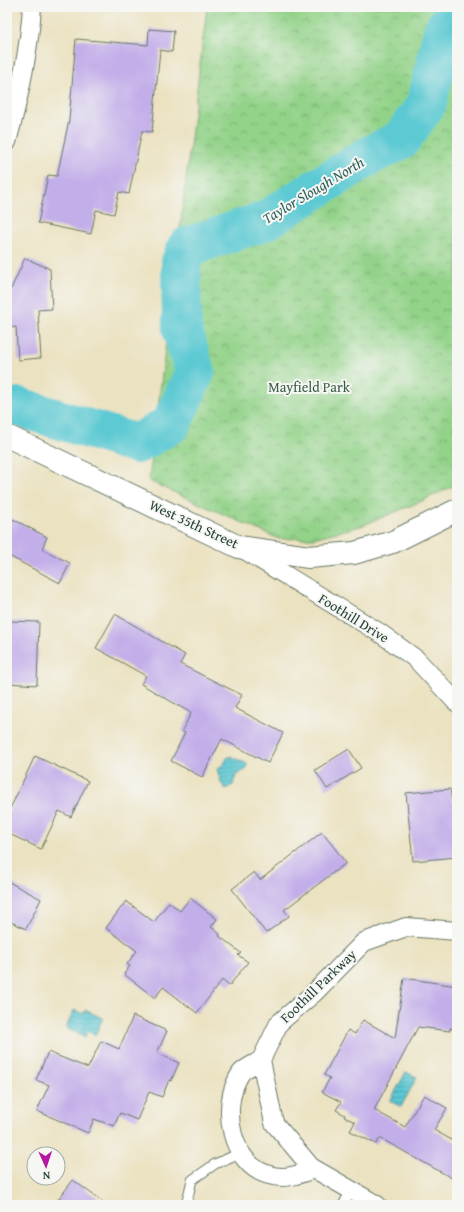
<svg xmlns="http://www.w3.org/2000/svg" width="464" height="1212" font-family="'Gentium Book Plus',serif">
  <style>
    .park { fill: url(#park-crowns); stroke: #59885e }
    .water { fill: url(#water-rules); stroke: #3e8384 }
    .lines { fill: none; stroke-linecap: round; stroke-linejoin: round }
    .river { stroke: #5cc9d3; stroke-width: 40 }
    .building { fill: #c2aee9 }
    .lane-casing { stroke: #667765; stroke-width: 11 }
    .street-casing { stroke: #667765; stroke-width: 20 }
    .secondary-casing { stroke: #667765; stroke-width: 24 }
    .lane { stroke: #fff; stroke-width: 9 }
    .street { stroke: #fff; stroke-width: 18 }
    .secondary { stroke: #fff; stroke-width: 22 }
    .labels { text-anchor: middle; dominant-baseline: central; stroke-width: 4; stroke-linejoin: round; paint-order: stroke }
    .park-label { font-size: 14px; fill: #365b45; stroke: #f6f6f2 }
    .street-label { font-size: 14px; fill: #1f3d34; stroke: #f6f6f2 }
    .water-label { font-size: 15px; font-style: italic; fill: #2e605c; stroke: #f6f6f2 }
  </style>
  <defs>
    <pattern id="park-crowns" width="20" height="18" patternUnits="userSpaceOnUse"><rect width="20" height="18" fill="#93d389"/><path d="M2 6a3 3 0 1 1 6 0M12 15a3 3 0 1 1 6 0" fill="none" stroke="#77ac71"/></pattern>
    <pattern id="water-rules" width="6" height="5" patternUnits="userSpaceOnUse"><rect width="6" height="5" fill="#5cc9d3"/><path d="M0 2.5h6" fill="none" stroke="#4ba4ac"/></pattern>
  </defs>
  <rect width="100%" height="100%" fill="#f6f6f2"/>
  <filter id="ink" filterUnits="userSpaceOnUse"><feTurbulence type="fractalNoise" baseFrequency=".025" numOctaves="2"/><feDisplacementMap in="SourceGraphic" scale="8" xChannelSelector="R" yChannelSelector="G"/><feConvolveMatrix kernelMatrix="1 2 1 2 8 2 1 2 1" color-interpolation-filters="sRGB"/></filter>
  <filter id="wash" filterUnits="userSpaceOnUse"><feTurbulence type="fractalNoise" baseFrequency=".012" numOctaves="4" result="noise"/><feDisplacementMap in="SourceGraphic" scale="16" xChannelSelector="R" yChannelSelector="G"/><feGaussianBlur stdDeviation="0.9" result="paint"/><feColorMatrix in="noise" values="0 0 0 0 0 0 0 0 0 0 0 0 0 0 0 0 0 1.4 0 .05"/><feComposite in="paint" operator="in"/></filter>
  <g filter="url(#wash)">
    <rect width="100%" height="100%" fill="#ebe2c1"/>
    <path class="park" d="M207 7H457V484L422 501 361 526 313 538 279 539 149 481Z"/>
    <path class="water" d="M231 756 247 764V769L236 775 233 785 226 789 221 783 217 769 224 764 227 758Z
      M74 1010 83 1014 85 1010 103 1018 95 1035 87 1031 85 1037 66 1028Z
      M406 1072 417 1077 401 1107 390 1101Z"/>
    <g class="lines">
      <path class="river" d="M19 407 137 444 171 424 195 372 182 329 181 262 187 247 265 221 367 157 401 140 427 103 443 31 457 9"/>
    </g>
    <g id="blocks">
      <path class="building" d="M149 29 174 31 172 52 160 50 152 132 142 131 129 194 119 192 114 214 96 210 91 234 38 223 48 175 57 176 69 120 76 39 148 45Z
        M25 258 50 269 52 309 38 310 41 358 18 360 16 327 9 328V317H7V289H11Z
        M7 516 47 537 42 549 70 563 60 583 7 555Z
        M115 614 185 655 180 664 242 695 235 708 283 733 268 763 222 739 202 777 171 761 185 733 182 731 191 713 141 684 146 676 96 648Z
        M7 621 39 622 37 685 7 683Z
        M349 749 361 768 327 789 315 770Z
        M35 756 88 781 71 817 59 811 41 849 7 833V815Z
        M450 789 452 801H457V857L413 861 406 793Z
        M322 832 346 863 284 910 289 916 266 933 232 889 254 872 260 880Z
        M7 881 41 899 26 929 7 920Z
        M190 898 217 919 211 927 220 934 219 936 241 953 238 955 248 962 229 986 222 980 197 1013 163 987 155 998 124 974 130 966 127 964 137 951 106 928 126 901 154 922 169 902 180 911Z
        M404 978 457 986V1029L450 1028V1031L418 1027 374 1110 405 1127 424 1095 447 1108 434 1130 457 1143V1181L380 1138 376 1144 350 1131 355 1122 344 1117 345 1115 336 1110 341 1102 322 1092 330 1078 324 1075 348 1030 355 1034 363 1020 395 1038Z
        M133 1016 167 1031 157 1053 179 1063 171 1081 169 1080 162 1097 149 1092 137 1120 120 1113 114 1126 94 1119 88 1133 37 1111 49 1085 36 1080 48 1052 88 1068 101 1041 119 1049Z
        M73 1180 107 1205H54Z"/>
    </g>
  </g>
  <g filter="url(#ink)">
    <use href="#blocks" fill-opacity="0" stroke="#667765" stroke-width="1"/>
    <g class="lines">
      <defs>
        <path id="lane" d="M186 1205 192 1180 215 1164 240 1153
          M343 1205 351 1191"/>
        <path id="street" d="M7 142C19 98 29 53 32 7
          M243 549 380 633 416 659 457 703
          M261 1060C255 1064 245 1068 241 1073 219 1105 230 1168 273 1176 288 1179 300 1174 314 1169
          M377 1205 311 1167 274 1123 261 1060 279 1023 314 993 364 942 406 927 457 931"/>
        <path id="secondary" d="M7 436 239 547 309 557 354 553 393 542 457 510"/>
      </defs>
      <use href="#lane" class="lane-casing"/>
      <use href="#street" class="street-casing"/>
      <use href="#secondary" class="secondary-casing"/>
      <use href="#lane" class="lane"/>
      <use href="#street" class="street"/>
      <use href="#secondary" class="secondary"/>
    </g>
  </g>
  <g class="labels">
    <g class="park-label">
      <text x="309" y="387">Mayfield Park</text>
    </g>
    <g class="street-label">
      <text transform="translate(194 524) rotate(25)">West 35th Street</text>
      <text transform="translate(354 618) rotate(32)">Foothill Drive</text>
      <text transform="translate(318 986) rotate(-44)">Foothill Parkway</text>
    </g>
    <g class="water-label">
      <text transform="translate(313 190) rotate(-31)">Taylor Slough North</text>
    </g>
  </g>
  <rect width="464" height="1212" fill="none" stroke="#f6f6f2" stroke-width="24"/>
  <g transform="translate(46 1166) rotate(177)"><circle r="19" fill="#f6f6f2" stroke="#a0aca6"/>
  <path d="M0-3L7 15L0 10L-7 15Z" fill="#b5179e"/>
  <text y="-6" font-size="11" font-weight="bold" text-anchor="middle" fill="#1f3d34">N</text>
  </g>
</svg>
